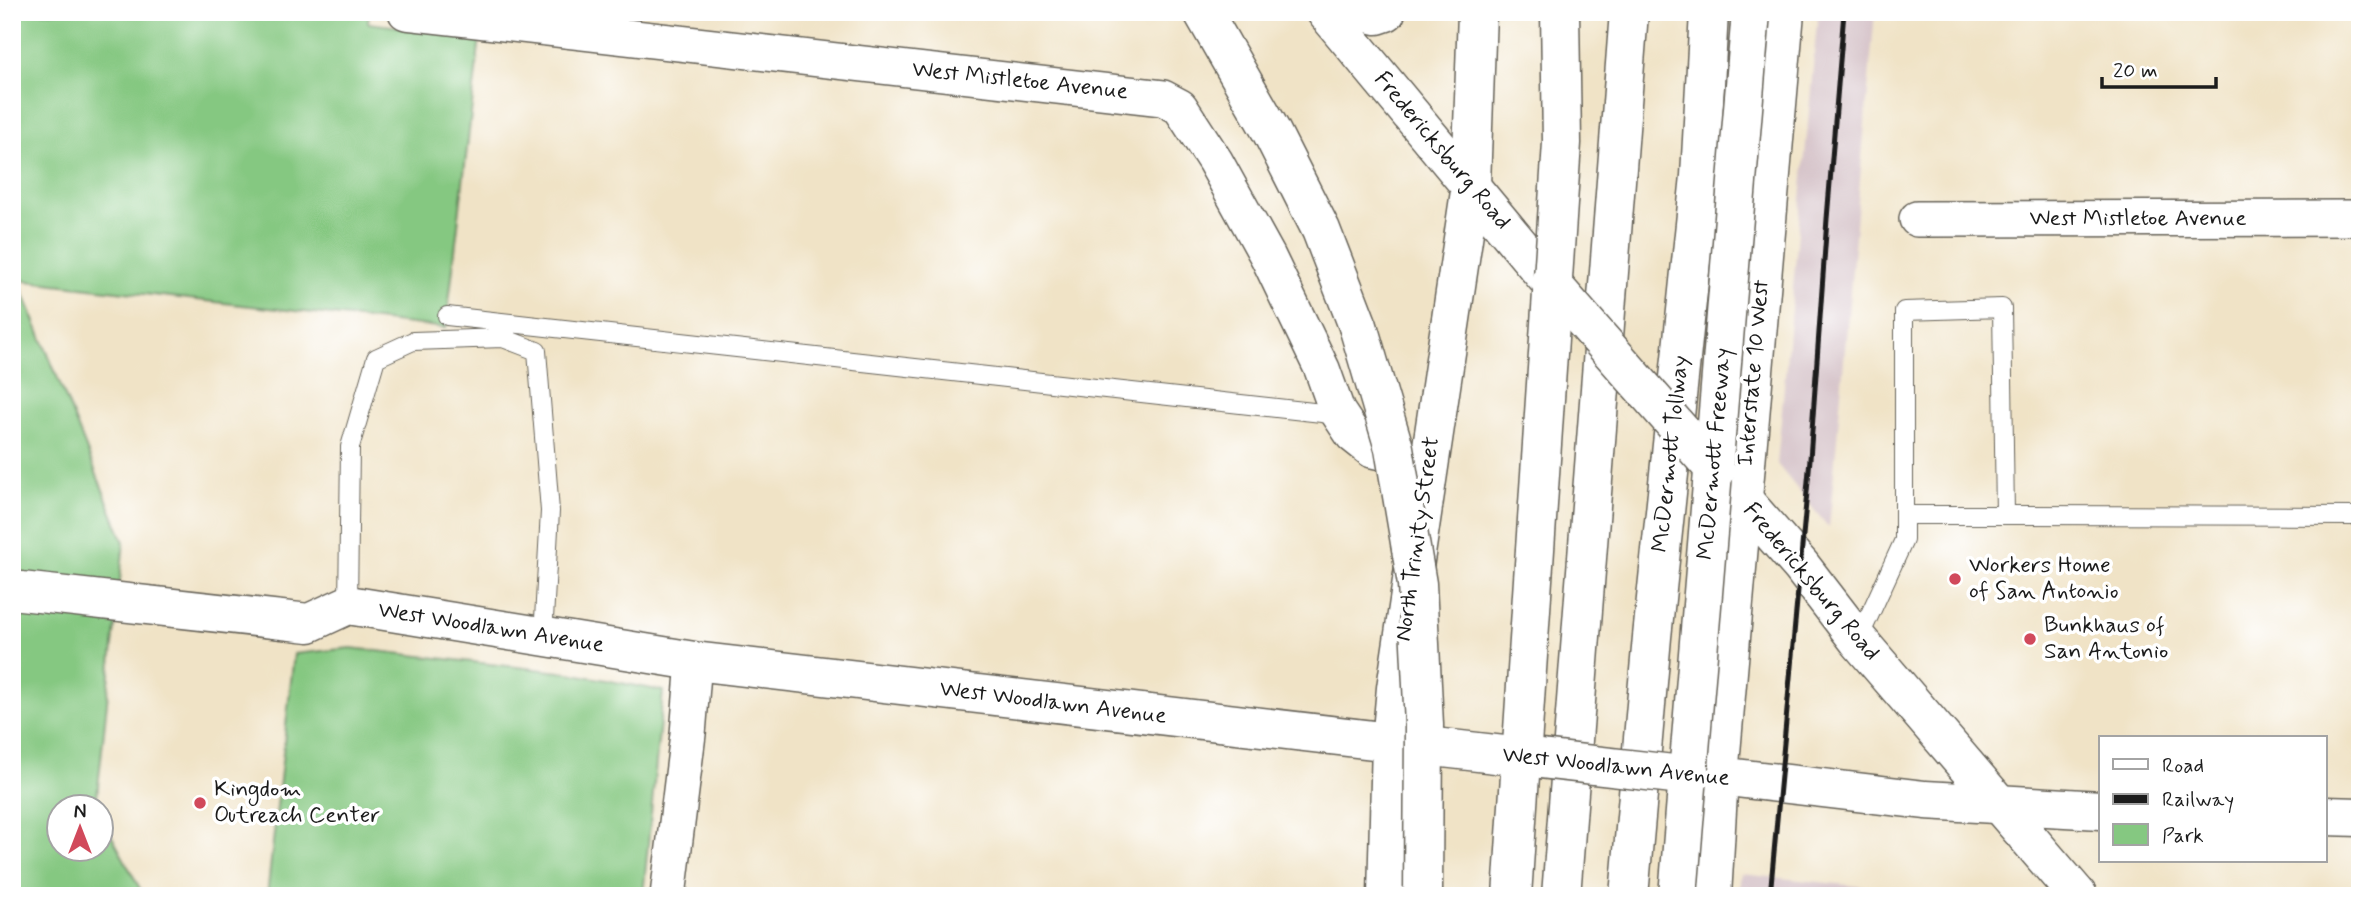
<svg xmlns="http://www.w3.org/2000/svg" width="2372" height="908" font-family="Mynerve,sans-serif">
  <style>
    .industrial { fill: #d2bec4 }
    .green { fill: #85c881; stroke: #50724e; stroke-width: 2 }
    .lines { fill: none; stroke-linecap: round; stroke-linejoin: round }
    .lane-casing { stroke: #666258; stroke-width: 20 }
    .street-casing { stroke: #666258; stroke-width: 38 }
    .secondary-casing { stroke: #666258; stroke-width: 41 }
    .primary-casing { stroke: #666258; stroke-width: 41 }
    .highway-casing { stroke: #666258; stroke-width: 41 }
    .lane { stroke: #fff; stroke-width: 18 }
    .street { stroke: #fff; stroke-width: 35 }
    .secondary { stroke: #fff; stroke-width: 38 }
    .primary { stroke: #fff; stroke-width: 38 }
    .highway { stroke: #fff; stroke-width: 38 }
    .rail { stroke: #1c1c1c; stroke-width: 5 }
    .secondary-bridge-casing { stroke: #666258; stroke-width: 41; stroke-linecap: butt }
    .primary-bridge-casing { stroke: #666258; stroke-width: 41; stroke-linecap: butt }
    .highway-bridge-casing { stroke: #666258; stroke-width: 41; stroke-linecap: butt }
    .secondary-bridge { stroke: #fff; stroke-width: 38 }
    .primary-bridge { stroke: #fff; stroke-width: 38 }
    .highway-bridge { stroke: #fff; stroke-width: 38 }
    .poi-dot { fill: #d1495b; stroke: #fff; stroke-width: 2.5 }
    .labels { text-anchor: middle; dominant-baseline: central; stroke-width: 7; stroke-linejoin: round; paint-order: stroke }
    .street-label { font-size: 23px; fill: #1c1c1c; stroke: #fff }
    .poi-label { font-size: 23px; fill: #1c1c1c; stroke: #fff; text-anchor: start }
  </style>
  <rect width="100%" height="100%" fill="#fff"/>
  <filter id="ink" filterUnits="userSpaceOnUse"><feTurbulence type="fractalNoise" baseFrequency=".0143" numOctaves="2"/><feDisplacementMap in="SourceGraphic" scale="14" xChannelSelector="R" yChannelSelector="G"/><feConvolveMatrix kernelMatrix="1 2 1 2 8 2 1 2 1" color-interpolation-filters="sRGB"/></filter>
  <filter id="wash" filterUnits="userSpaceOnUse"><feTurbulence type="fractalNoise" baseFrequency=".00686" numOctaves="4" result="noise"/><feDisplacementMap in="SourceGraphic" scale="28" xChannelSelector="R" yChannelSelector="G"/><feGaussianBlur stdDeviation="1.57" result="paint"/><feColorMatrix in="noise" values="0 0 0 0 0 0 0 0 0 0 0 0 0 0 0 0 0 1.4 0 .05"/><feComposite in="paint" operator="in"/></filter>
  <g filter="url(#wash)">
    <rect width="100%" height="100%" fill="#f0e3c6"/>
    <path class="industrial" d="M1818 12H1875L1829 528 1777 464Z
      M1741 874 1866 887 1865 896H1738Z"/>
    <path class="green" d="M12 12H369L368 23 480 37 446 328 18 280 124 542 96 806H60V848H102V818L144 896H12Z
      M351 648 569 673 663 691 643 896H267L294 654Z"/>
  </g>
  <g filter="url(#ink)">
    <g class="lines">
      <defs>
        <path id="lane" d="M447 316 1340 415
          M2005 515 2360 516
          M348 605 350 447 376 358 413 341 503 338 537 351 550 511 543 637
          M1858 640 1904 540V311L2002 308 2005 515H1905"/>
        <path id="street" d="M406 12 1163 98 1180 107 1215 161 1268 257 1322 369 1337 411 1353 435 1372 450 1422 461
          M1917 219 2360 218
          M668 896 688 734 694 661"/>
        <path id="secondary" d="M1365 12 1377 15 1386 12
          M12 590 309 623 348 605 694 661 1434 747
          M1695 776H1719L1925 800 2101 810
          M1719 776 1785 12
          M2325 816 2360 817
          M1387 896 1391 742 1396 688 1471 185 1477 12"/>
        <path id="primary" d="M1326 12 1550 282
          M1744 501 1801 566 1858 640 2078 896"/>
        <path id="highway" d="M1203 12 1271 131 1321 230 1358 326
          M1561 896 1629 12
          M1629 896 1652 637 1700 176 1709 12
          M1712 896 1719 776"/>
      </defs>
      <use href="#lane" class="lane-casing"/>
      <use href="#street" class="street-casing"/>
      <use href="#secondary" class="secondary-casing"/>
      <use href="#primary" class="primary-casing"/>
      <use href="#highway" class="highway-casing"/>
      <use href="#lane" class="lane"/>
      <use href="#street" class="street"/>
      <use href="#secondary" class="secondary"/>
      <use href="#primary" class="primary"/>
      <use href="#highway" class="highway"/>
      <path class="rail" d="M1770 896 1810 459 1827 219 1844 12"/>
      <defs>
        <path id="secondary-bridge" d="M1434 747 1691 776"/>
        <path id="primary-bridge" d="M1550 282 1716 471"/>
        <path id="highway-bridge" d="M1358 326 1394 448 1417 584 1424 725 1423 896
          M1512 896 1562 143 1560 12
          M1678 896 1751 12"/>
      </defs>
      <use href="#secondary-bridge" class="secondary-bridge-casing"/>
      <use href="#primary-bridge" class="primary-bridge-casing"/>
      <use href="#highway-bridge" class="highway-bridge-casing"/>
      <use href="#secondary-bridge" class="secondary-bridge"/>
      <use href="#primary-bridge" class="primary-bridge"/>
      <use href="#highway-bridge" class="highway-bridge"/>
    </g>
  </g>
  <g class="poi-dot">
    <circle cx="1955" cy="579" r="7"/>
    <circle cx="2030" cy="639" r="7"/>
    <circle cx="200" cy="803" r="7"/>
  </g>
  <g class="labels">
    <g class="street-label">
      <text transform="translate(1020 81) rotate(6)">West Mistletoe Avenue</text>
      <text transform="translate(1442 151) rotate(50)">Fredericksburg Road</text>
      <text x="2138" y="219">West Mistletoe Avenue</text>
      <text transform="translate(1754 373) rotate(-85)">Interstate 10 West</text>
      <text transform="translate(1671 454) rotate(-84)">McDermott Tollway</text>
      <text transform="translate(1715 454) rotate(-85)">McDermott Freeway</text>
      <text transform="translate(1418 539) rotate(-82)">North Trinity Street</text>
      <text transform="translate(1811 582) rotate(50)">Fredericksburg Road</text>
      <text transform="translate(491 628) rotate(9)">West Woodlawn Avenue</text>
      <text transform="translate(1053 703) rotate(7)">West Woodlawn Avenue</text>
      <text transform="translate(1616 767) rotate(6)">West Woodlawn Avenue</text>
    </g>
    <g class="poi-label">
      <text x="1969" y="566">Workers Home<tspan x="1969" dy="26">of San Antonio</tspan></text>
      <text x="2044" y="626">Bunkhaus of<tspan x="2044" dy="26">San Antonio</tspan></text>
      <text x="214" y="790">Kingdom<tspan x="214" dy="26">Outreach Center</tspan></text>
    </g>
  </g>
  <rect width="2372" height="908" fill="none" stroke="#fff" stroke-width="42"/>
  <rect x="2099" y="736" width="228" height="126" fill="#ffffff" stroke="#a4a4a4" stroke-width="2"/>
  <rect x="2113" y="759" width="35" height="10" fill="#ffffff" stroke="#a4a4a4" stroke-width="2"/>
  <text x="2162" y="772" font-size="21" fill="#1c1c1c">Road</text>
  <rect x="2113" y="794" width="35" height="10" fill="#1c1c1c" stroke="#a4a4a4" stroke-width="2"/>
  <text x="2162" y="806" font-size="21" fill="#1c1c1c">Railway</text>
  <rect x="2113" y="824" width="35" height="21" fill="#85c881" stroke="#a4a4a4" stroke-width="2"/>
  <text x="2162" y="842" font-size="21" fill="#1c1c1c">Park</text>
  <g transform="translate(80 828)"><circle r="33" fill="#ffffff" stroke="#a4a4a4" stroke-width="2"/>
  <path d="M0-5L12 26L0 18L-12 26Z" fill="#d1495b"/>
  <text y="-10" font-size="19" font-weight="bold" text-anchor="middle" fill="#1c1c1c">N</text>
  </g>
  <path d="M2102 77v10h114v-10" fill="none" stroke="#1c1c1c" stroke-width="3.5"/>
  <text x="2113" y="77" font-size="21" fill="#1c1c1c" stroke="#ffffff" stroke-width="5" paint-order="stroke">20 m</text>
</svg>
